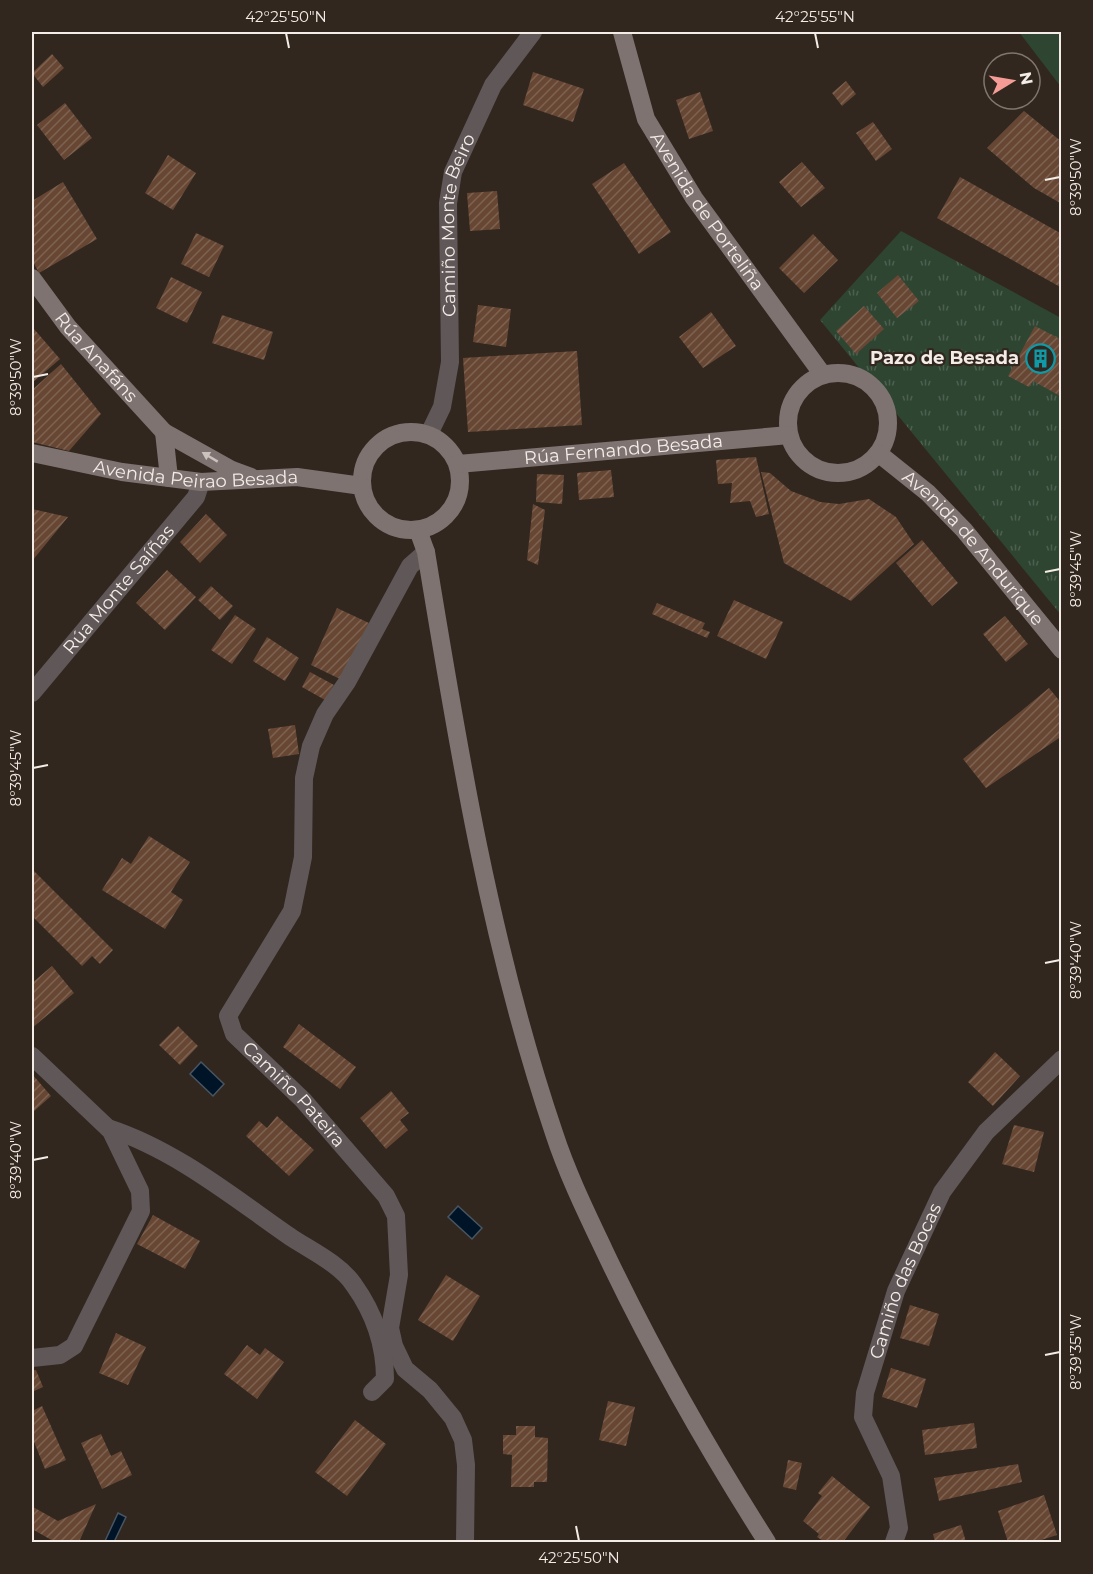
<svg xmlns="http://www.w3.org/2000/svg" width="1093" height="1574" font-family="Montserrat,sans-serif">
  <style>
    .park { fill: url(#park-tufts) }
    .pitch { fill: #2e4532 }
    .water { fill: #001428; stroke: #495561; stroke-width: 1.5 }
    .building { fill: url(#building-hatch) }
    .lines { fill: none; stroke-linecap: round; stroke-linejoin: round }
    .street { stroke: #605858; stroke-width: 18 }
    .secondary { stroke: #7e7371; stroke-width: 18 }
    .oneway { fill: #cbc2be }
    .ticks { fill: none; stroke: #f4ece7; stroke-width: 2 }
    .labels { text-anchor: middle; dominant-baseline: central; stroke-width: 4.5; stroke-linejoin: round; paint-order: stroke }
    .street-label { font-size: 18px; fill: #f4ece7; stroke: #31271f }
    .poi-label { font-size: 18px; font-weight: bold; fill: #f4ece7; stroke: #31271f; text-anchor: end }
    .neatline { fill: none; stroke: #f4ece7; stroke-width: 2 }
    .ticks-label { font-size: 15px; text-anchor: middle; fill: #f4ece7 }
  </style>
  <defs>
    <pattern id="park-tufts" width="24" height="20" patternUnits="userSpaceOnUse" patternTransform="scale(1.5)"><rect width="24" height="20" fill="#2e4532"/><path d="M3 7l-1-3M5 7V3M7 7l1-3M15 17l-1-3M17 17v-4M19 17l1-3" fill="none" stroke="#4d6050"/></pattern>
    <pattern id="building-hatch" width="6" height="6" patternUnits="userSpaceOnUse" patternTransform="scale(1.5)"><rect width="6" height="6" fill="#674734"/><path d="M-1 1l2-2M0 6l6-6M5 7l2-2" fill="none" stroke="#7d6251"/></pattern>
  </defs>
  <rect width="100%" height="100%" fill="#31271f"/>
  <path class="park" d="M901 231 1061 318V615L820 320Z"/>
  <path class="pitch" d="M1019 32H1061V87Z"/>
  <path class="water" d="M201 1062 224 1084 213 1096 190 1074Z
    M458 1206 482 1228 472 1239 448 1217Z
    M118 1513 126 1517 114 1542 105 1541Z"/>
  <path class="building" d="M52 54 64 68 43 87 32 73Z
    M533 72 584 89 573 122 523 105Z
    M846 81 856 94 842 106 832 93Z
    M700 92 713 131 689 139 676 100Z
    M65 103 92 138 64 160 37 125Z
    M1024 111 1062 142V204L1034 188 987 148Z
    M873 122 892 149 876 161 856 133Z
    M168 155 196 173 173 210 145 193Z
    M802 162 825 188 801 207 779 182Z
    M624 163 671 232 639 254 592 184Z
    M960 177 1062 234V288L937 218Z
    M63 182 97 239 39 273 32 260V201Z
    M497 191 500 229 470 231 467 193Z
    M196 233 224 246 209 277 181 264Z
    M813 234 838 260 804 293 779 268Z
    M898 275 919 301 897 318 877 293Z
    M171 277 202 292 187 323 156 308Z
    M478 305 511 309 506 347 473 342Z
    M864 306 884 329 856 354 836 331Z
    M711 312 736 346 703 368 679 337Z
    M222 315 273 332 264 360 212 343Z
    M1035 326 1062 340V397L1033 381 1029 387 1008 376Z
    M34 329 60 359 32 383V331Z
    M577 351 582 425 468 432 463 358Z
    M61 364 101 414 69 451 32 442V390Z
    M756 457 769 514 756 517 750 501 730 503 732 483 718 484 716 460Z
    M611 470 614 497 579 500 577 473Z
    M761 472 770 473 791 491 820 502 839 504 869 499 896 517 914 544 851 601 784 563Z
    M537 474 564 475 562 504 536 502Z
    M533 504 545 510 538 565 527 560Z
    M32 509 68 517 32 561Z
    M206 514 227 535 200 563 180 542Z
    M922 540 958 583 932 606 896 563Z
    M167 570 196 597 165 630 136 603Z
    M211 586 233 606 220 620 198 600Z
    M734 600 783 622 766 659 717 636Z
    M657 603 705 623 702 629 710 632 707 638 652 614Z
    M337 608 369 623 342 680 311 665Z
    M235 615 256 629 232 664 211 650Z
    M1005 616 1028 644 1006 662 983 634Z
    M267 637 299 658 285 681 253 661Z
    M310 672 334 685 325 700 302 687Z
    M1049 688 1062 704V736L986 788 963 759Z
    M295 725 299 754 273 758 268 729Z
    M149 836 190 862 171 892 183 900 165 929 102 890 122 858 131 864Z
    M32 869 113 950 100 964 92 956 82 966 32 916Z
    M52 966 74 993 32 1028V983Z
    M299 1024 356 1067 340 1089 283 1047Z
    M178 1026 198 1046 180 1065 159 1045Z
    M995 1052 1020 1076 993 1106 968 1082Z
    M32 1074 51 1096 32 1113Z
    M391 1091 409 1113 400 1120 408 1130 386 1149 360 1118Z
    M277 1116 314 1150 289 1176 246 1136 259 1121 267 1128Z
    M1014 1125 1044 1132 1034 1172 1002 1164Z
    M153 1215 200 1241 185 1269 137 1244Z
    M446 1275 480 1296 453 1341 418 1320Z
    M910 1305 939 1314 929 1346 900 1338Z
    M116 1333 146 1347 128 1385 99 1373Z
    M247 1345 260 1355 265 1348 284 1362 257 1399 224 1374Z
    M891 1368 926 1379 917 1408 882 1397Z
    M36 1370 43 1387 32 1392V1371Z
    M608 1401 635 1407 626 1446 599 1440Z
    M42 1406 66 1460 45 1469 32 1437V1411Z
    M355 1420 386 1444 347 1496 315 1472Z
    M974 1423 977 1448 925 1455 922 1430Z
    M516 1426H535V1437L548 1438 547 1482H534V1487H511L512 1455 503 1454V1435H516Z
    M101 1434 111 1456 121 1451 132 1475 102 1489 81 1443Z
    M788 1460 802 1463 796 1490 783 1487Z
    M1018 1464 1022 1482 939 1501 934 1478Z
    M832 1476 870 1507 843 1542H825L817 1537 819 1534 803 1521 822 1496 818 1493Z
    M1044 1495 1057 1535 1035 1542H1008L998 1511Z
    M96 1504 79 1542H55L32 1529 33 1507 58 1521Z
    M961 1525 966 1542H935L933 1534Z"/>
  <g class="lines">
    <g class="street">
      <path id="s1" d="M429 434 442 407 450 362 448 203 453 172 493 85 533 32"/>
      <path id="s2" d="M426 552 410 566 347 682 325 714 311 746 304 778 303 857 292 911 228 1016 234 1034 303 1100 386 1196 396 1216 399 1275 390 1328 394 1346 405 1369 430 1390 453 1418 463 1440 466 1465 465 1542"/>
      <path id="s3" d="M32 693 196 497 201 482"/>
      <path d="M32 1056 111 1131 140 1191 141 1211 74 1346 60 1355 32 1358"/>
      <path d="M108 1128C176 1150 234 1198 292 1238 312 1251 341 1265 354 1285 374 1313 385 1345 385 1379L372 1392"/>
      <path id="s4" d="M894 1542 899 1528 891 1476 863 1417 865 1393 896 1291 942 1192 986 1132 1062 1059"/>
    </g>
    <g class="secondary">
      <path id="s5" d="M622 32 646 119 694 198 823 375"/>
      <path id="s6" d="M32 278 68 327 164 432 232 470 251 477"/>
      <circle cx="838" cy="423" r="50"/>
      <circle cx="411" cy="481" r="49"/>
      <path d="M164 432 169 478"/>
      <path id="s7" d="M32 453 122 472 201 482 297 477 362 486"/>
      <path id="s8" d="M878 453 928 493 964 530 1062 650"/>
      <path id="s9" d="M458 464 789 435"/>
      <path d="M418 530 426 552C458 748 490 944 554 1133 567 1173 586 1212 604 1250 652 1351 707 1448 767 1542"/>
    </g>
  </g>
  <defs><path id="oneway-solid" d="M-6-.8H1V-3.2L6.5 0L1 3.2V.8H-6Z" transform="scale(1.5)"/></defs>
  <use class="oneway" href="#oneway-solid" transform="translate(210 457) rotate(-149)"/>
  <path class="ticks" d="M286 33 289 48M815 33 818 48M1045 180 1060 177M33 377 48 374M1045 572 1060 569M33 768 48 765M1045 963 1060 960M33 1160 48 1157M1045 1355 1060 1352M576 1526 579 1541"/>
  <defs>
    <symbol id="building-ring" viewBox="-11 -11 22 22"><circle r="9.5" fill="#31271f" stroke="#0f9aa8" stroke-width="1.5"/><path d="M-4-6H4V6H1V3H-1V6H-4ZM-2.5-4.3h1.7v1.8h-1.7ZM.8-4.3h1.7v1.8H.8ZM-2.5-1h1.7V.8h-1.7ZM.8-1h1.7V.8H.8Z" fill="#0f9aa8"/></symbol>
  </defs>
  <g fill-rule="evenodd">
    <use href="#building-ring" x="1024" y="342" width="33" height="33"/>
  </g>
  <g class="labels">
    <g class="street-label">
      <text stroke="none"><textPath href="#s5" startOffset="201">Avenida de Porteliña</textPath></text>
      <text stroke="none"><textPath href="#s1" startOffset="214">Camiño Monte Beiro</textPath></text>
      <text stroke="none"><textPath href="#s6" startOffset="102">Rúa Anafáns</textPath></text>
      <text stroke="none"><textPath href="#s9" startOffset="166">Rúa Fernando Besada</textPath></text>
      <text stroke="none"><textPath href="#s7" startOffset="166">Avenida Peirao Besada</textPath></text>
      <text stroke="none"><textPath href="#s8" startOffset="135">Avenida de Andurique</textPath></text>
      <text stroke="none"><textPath href="#s3" startOffset="135">Rúa Monte Saíñas</textPath></text>
      <text stroke="none"><textPath href="#s2" startOffset="621">Camiño Pateira</textPath></text>
      <text stroke="none"><textPath href="#s4" startOffset="276">Camiño das Bocas</textPath></text>
    </g>
    <g class="poi-label">
      <text x="1019" y="358">Pazo de Besada</text>
    </g>
  </g>
  <rect width="1093" height="1574" fill="none" stroke="#31271f" stroke-width="66"/>
  <g transform="translate(1012 81) rotate(79)"><circle r="28" fill="#31271f" stroke="#7f766f" stroke-width="1.5"/>
  <path d="M0-4.5L10 22L0 15L-10 22Z" fill="#f59c96"/>
  <text y="-9" font-size="16" font-weight="bold" text-anchor="middle" fill="#f4ece7">N</text>
  </g>
  <rect x="33" y="33" width="1027" height="1508" class="neatline"/>
  <g class="ticks-label">
    <text x="286" y="22">42°25'50"N</text>
    <text x="815" y="22">42°25'55"N</text>
    <text transform="translate(1076 177) rotate(-90)" y="5">8°39'50"W</text>
    <text transform="translate(16 377) rotate(-90)" y="5">8°39'50"W</text>
    <text transform="translate(1076 569) rotate(-90)" y="5">8°39'45"W</text>
    <text transform="translate(16 768) rotate(-90)" y="5">8°39'45"W</text>
    <text transform="translate(1076 960) rotate(-90)" y="5">8°39'40"W</text>
    <text transform="translate(16 1160) rotate(-90)" y="5">8°39'40"W</text>
    <text transform="translate(1076 1352) rotate(-90)" y="5">8°39'35"W</text>
    <text x="579" y="1563">42°25'50"N</text>
  </g>
</svg>
